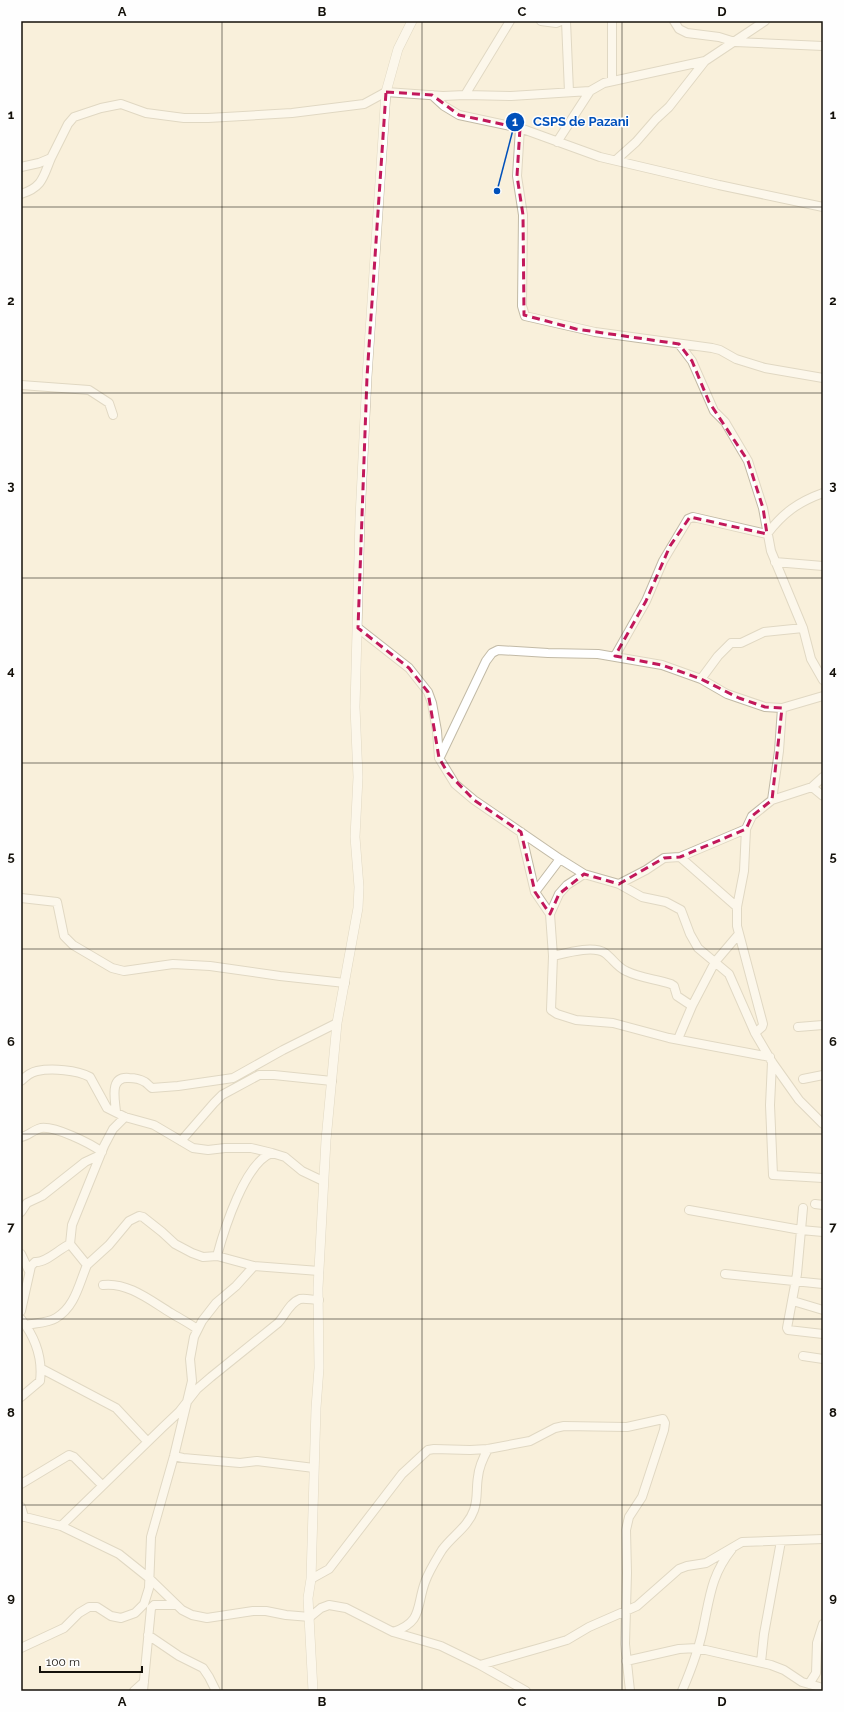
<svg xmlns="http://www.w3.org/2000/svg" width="844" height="1712" font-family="Raleway,sans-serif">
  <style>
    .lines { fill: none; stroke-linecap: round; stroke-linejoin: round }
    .minor-casing { stroke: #c2baa6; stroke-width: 10 }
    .tertiary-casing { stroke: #c2baa6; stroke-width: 10 }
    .minor { stroke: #fff; stroke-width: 8 }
    .tertiary { stroke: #fff; stroke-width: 9 }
    .marked { fill: none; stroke: #c2185b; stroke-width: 3; stroke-dasharray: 8 5; stroke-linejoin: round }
    .grid { fill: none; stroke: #14110a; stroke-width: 1; stroke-opacity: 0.55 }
    .leader { fill: none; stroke: #0050ba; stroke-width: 1.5 }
    .callout-dot { fill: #0050ba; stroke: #fefefe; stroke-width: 1.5 }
    .mark-label { font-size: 12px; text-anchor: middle; font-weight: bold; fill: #fff }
    .callout-label { font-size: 13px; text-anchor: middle; font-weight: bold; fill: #0050ba; stroke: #fefefe; stroke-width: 3; stroke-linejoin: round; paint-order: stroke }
    .neatline { fill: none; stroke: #14110a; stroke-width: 1.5 }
    .grid-label { font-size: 13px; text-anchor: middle; font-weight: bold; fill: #14110a }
  </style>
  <rect width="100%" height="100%" fill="#f9f0db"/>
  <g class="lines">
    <defs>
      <path id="minor" d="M541 21 556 23 561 21
        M566 21 569 92
        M612 21V81
        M674 21 679 29 687 33 719 37 735 42 823 46
        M432 95 444 106 459 115 520 128 600 157 719 185 823 207
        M465 95 510 21
        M520 128 517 176 523 215 522 306 525 316 595 332 712 348 720 350 736 359 765 368 823 378
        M557 142 590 91
        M616 160 636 142 656 119 669 107 705 61
        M21 167 39 163 51 158 68 124 74 117 101 108 121 104 146 113 184 118H208L292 113 364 104 386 92 443 96 465 95 511 96 590 91 604 83 705 61 765 21
        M21 194C43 187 43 177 51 158
        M679 344 692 361 714 411 725 422 748 461 763 508 771 551 803 628 811 659 823 680
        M21 385 89 390 109 403 113 415
        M775 562 823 566
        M358 628 409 668 428 692 432 703 437 731 439 758 455 784 474 800 560 859 584 874 619 884 642 897 666 902 681 910 690 934 698 948 729 974 755 1033 772 1062 799 1100 823 1124
        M615 656 646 601 663 561 688 519 693 517 767 534C783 513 798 502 823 493
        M701 679 718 656 731 643H741L764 632 803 628
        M440 757 486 661 492 653 498 650 548 653 598 654 662 665 701 679 727 694 765 707 782 708 823 696
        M812 787 823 796
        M772 800 779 751 782 708
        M746 829 744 871 737 907V926L763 1024 762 1027 755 1033
        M521 832 535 892 550 914
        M680 857 737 907
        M584 874 567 885 559 894 550 914 553 956 551 1010 557 1014 576 1020 613 1023 669 1038 770 1057
        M619 884 646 870 664 858 680 857 746 829 752 816 772 800 812 787 823 777
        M535 892 560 859
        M21 898 57 902 64 936 73 945 112 968 124 971 173 964 210 966 280 976 345 983
        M553 956C566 953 593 945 605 953 613 959 617 967 626 971 640 978 656 979 671 984L674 986 677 996 692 1006
        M798 1027 823 1025
        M678 1039 692 1006 715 962 738 935
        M772 1062 770 1105 773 1175 823 1178
        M803 1079 823 1075
        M21 1081C25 1077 32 1072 37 1071 52 1068 77 1070 90 1077L107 1108 125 1117 154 1125 193 1148 208 1150 225 1148H251L272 1153 285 1157 302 1171 323 1181
        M116 1112C115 1099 109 1076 129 1078 134 1078 140 1079 145 1082 148 1084 149 1086 152 1088L178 1086 233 1078 283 1050 337 1023
        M125 1117 113 1129 104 1146 72 1225 70 1244 87 1265 109 1245 129 1221 139 1216 143 1217 162 1232 175 1244 192 1253 203 1257 217 1256 254 1266
        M21 1137C28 1136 33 1130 41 1128 55 1126 90 1143 102 1152
        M181 1141 214 1103 222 1095 259 1075H274L332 1081
        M815 1204 823 1205
        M803 1208 797 1274 787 1328 788 1330 823 1334
        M689 1210 801 1230 823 1232
        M21 1212 27 1203 42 1196 85 1162 100 1155
        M21 1254 29 1271
        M217 1256C224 1230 245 1162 272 1153
        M725 1274 823 1284
        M103 1285C128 1282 151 1301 171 1313 179 1318 189 1323 197 1329
        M793 1301 823 1310
        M21 1311 31 1266 35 1262C46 1263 59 1249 70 1244
        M21 1319C35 1337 43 1357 40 1381L21 1397
        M26 1325C35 1323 48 1323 56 1318 75 1307 79 1284 87 1265
        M803 1356 823 1359
        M42 1369 116 1408 147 1441
        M174 1456 183 1458 240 1463 257 1461 314 1468
        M21 1484 69 1455 74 1457 102 1485
        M21 1507 24 1517
        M21 1516 61 1526 119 1554 149 1578 182 1610 192 1615 207 1618 253 1611H266L286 1615 310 1617 321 1608 329 1605 346 1608 393 1632 441 1646 480 1665 526 1691
        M61 1526 163 1427 179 1412 197 1389 211 1377 278 1323C285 1316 289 1303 300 1299 305 1298 313 1300 319 1300
        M311 1579 329 1569 402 1474 428 1450 434 1449 470 1450 488 1449 530 1441 555 1428 564 1426 627 1427 663 1419 665 1423 664 1430 642 1497 629 1517 626 1530 627 1573 625 1644 630 1691
        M393 1632C423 1622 416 1607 425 1582 429 1571 436 1560 442 1550 452 1536 468 1527 474 1510 478 1499 476 1488 478 1477 479 1466 483 1458 488 1449
        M148 1635 179 1656 203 1668 209 1677 216 1691
        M21 1648 64 1628 79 1613 89 1607H97L111 1616 121 1618 135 1613 144 1604 149 1588 151 1537 174 1456 192 1381 190 1359 194 1337 202 1321 216 1303 236 1286 254 1266 319 1271
        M626 1661 679 1649 697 1648 771 1665 784 1670 802 1682 823 1688
        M761 1662 764 1634 781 1541
        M480 1665 540 1648 567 1640 589 1627 637 1606 679 1569 687 1566 706 1563 742 1542 823 1539
        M809 1684 816 1673 817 1643 823 1624
        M134 1691 144 1682
        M143 1691 151 1608 154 1605H176
        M682 1691C691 1670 700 1646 704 1624 710 1595 712 1574 732 1549"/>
      <path id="tertiary" d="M313 1691 308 1598 311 1579 316 1408 319 1368 318 1288 326 1140 337 1023 358 908 359 887 355 837 358 777 355 707 360 518 367 377 386 92 398 49 412 21"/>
    </defs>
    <use href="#minor" class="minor-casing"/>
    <use href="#tertiary" class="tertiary-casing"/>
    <use href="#minor" class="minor"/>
    <use href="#tertiary" class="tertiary"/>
  </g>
  <path d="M0 0H844V1712H0ZM386 92 432 95 459 115 520 128 517 176 523 215 524 315 576 329 679 344 692 361 709 402 748 461 763 508 767 534 690 517 670 546 646 601 615 656 662 665 701 679 739 698 765 707 782 708 772 800 752 816 746 829 680 857 664 858 619 884 584 874 559 894 550 914 535 892 521 832 474 800 448 773 439 758 428 692 409 668 358 628 367 377Z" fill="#f9f0db" fill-opacity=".55" fill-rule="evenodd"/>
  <path class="marked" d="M386 92 432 95 459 115 520 128 517 176 523 215 524 315 576 329 679 344 692 361 709 402 748 461 763 508 767 534 690 517 670 546 646 601 615 656 662 665 701 679 739 698 765 707 782 708 772 800 752 816 746 829 680 857 664 858 619 884 584 874 559 894 550 914 535 892 521 832 474 800 448 773 439 758 428 692 409 668 358 628 367 377Z"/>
  <path class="grid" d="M222 21V1691M422 21V1691M622 21V1691M21 207H823M21 393H823M21 578H823M21 763H823M21 949H823M21 1134H823M21 1319H823M21 1505H823"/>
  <path class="leader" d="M497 191L515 122"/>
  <g class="callout-dot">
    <circle cx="497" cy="191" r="4"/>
    <circle cx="515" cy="122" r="10"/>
  </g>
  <g class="mark-label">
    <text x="515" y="126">1</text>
  </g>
  <g class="callout-label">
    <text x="581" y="126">CSPS de Pazani</text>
  </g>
  <rect width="844" height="1712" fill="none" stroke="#fefefe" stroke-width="44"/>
  <path d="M40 1666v6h102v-6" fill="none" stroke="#14110a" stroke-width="2"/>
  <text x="46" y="1666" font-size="12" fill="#14110a" stroke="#fefefe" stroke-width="3" paint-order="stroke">100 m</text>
  <rect x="22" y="22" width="800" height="1668" class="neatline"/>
  <g class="grid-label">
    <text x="122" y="16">A</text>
    <text x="322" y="16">B</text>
    <text x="522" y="16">C</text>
    <text x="722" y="16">D</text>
    <text x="11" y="119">1</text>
    <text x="833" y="119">1</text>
    <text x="11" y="305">2</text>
    <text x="833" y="305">2</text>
    <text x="11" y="490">3</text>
    <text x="833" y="490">3</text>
    <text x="11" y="675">4</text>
    <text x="833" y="675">4</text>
    <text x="11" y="861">5</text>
    <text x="833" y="861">5</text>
    <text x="11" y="1046">6</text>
    <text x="833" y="1046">6</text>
    <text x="11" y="1231">7</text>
    <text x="833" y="1231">7</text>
    <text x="11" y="1417">8</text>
    <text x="833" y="1417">8</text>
    <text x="11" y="1602">9</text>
    <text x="833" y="1602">9</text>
    <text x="122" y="1706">A</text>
    <text x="322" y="1706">B</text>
    <text x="522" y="1706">C</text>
    <text x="722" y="1706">D</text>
  </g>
</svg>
